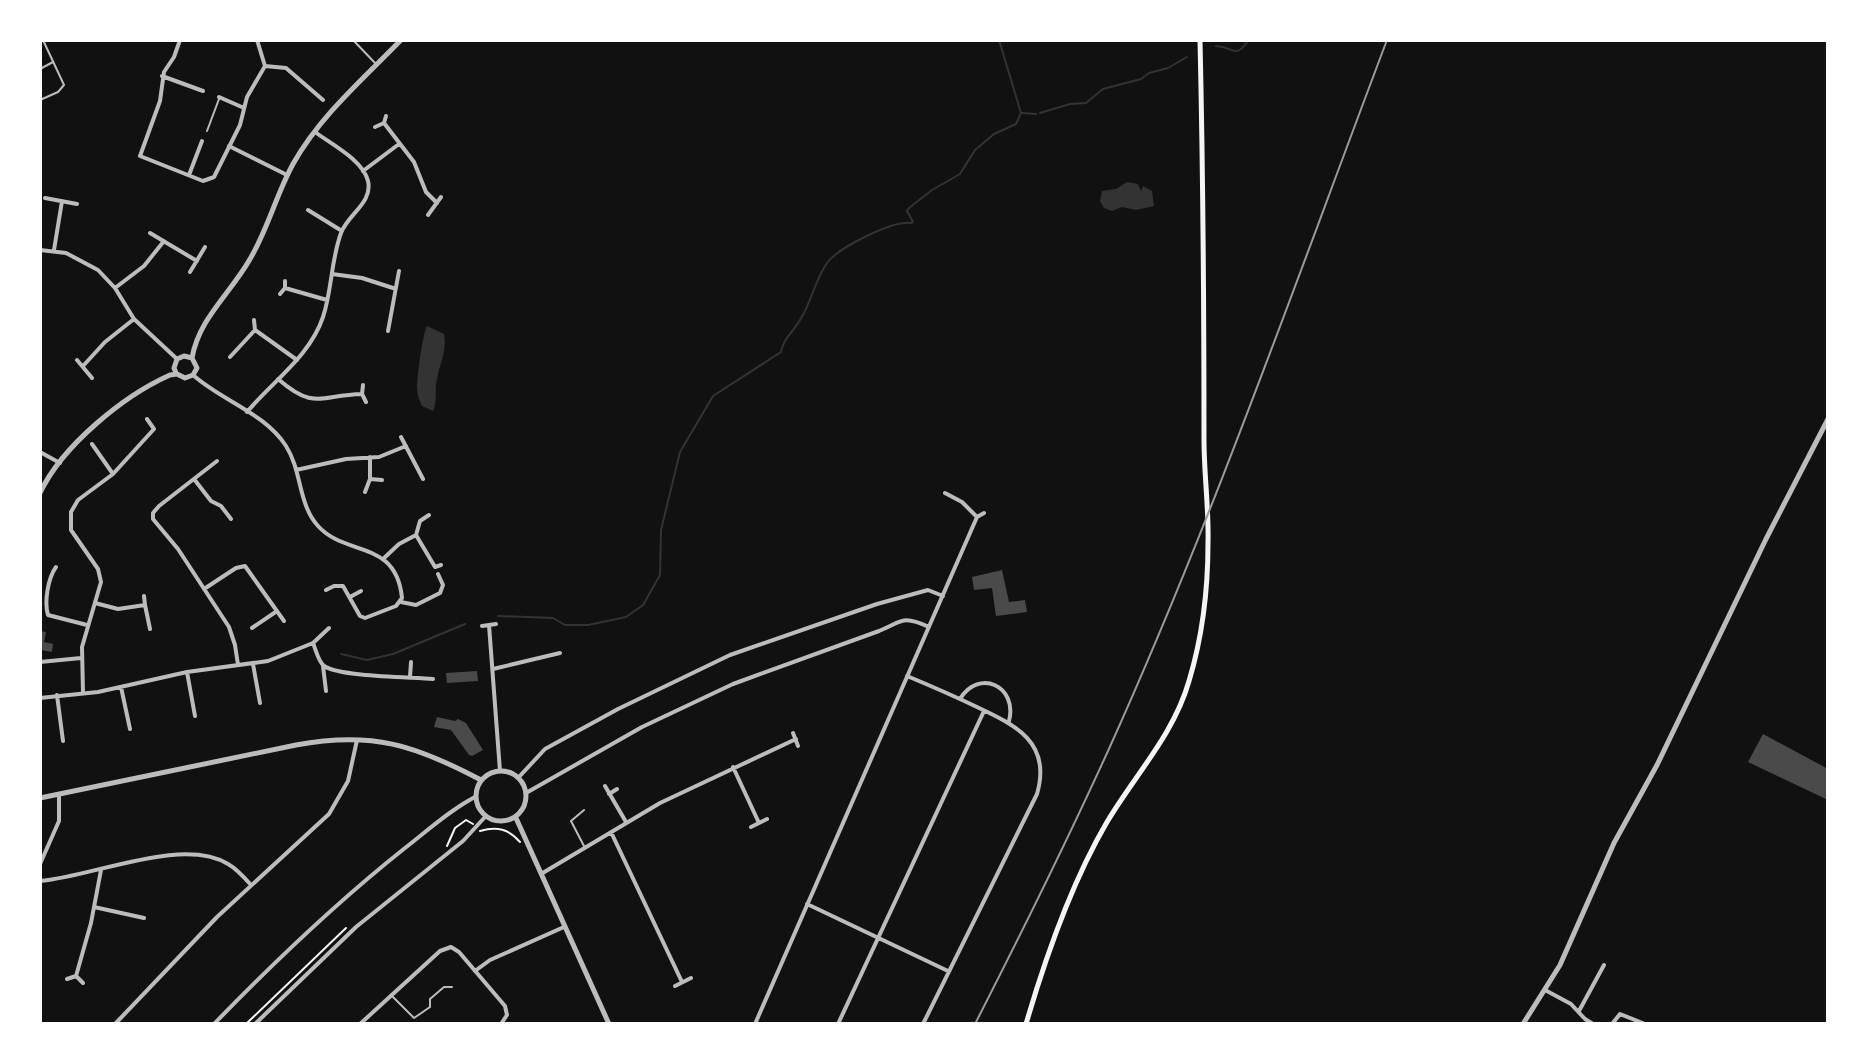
<svg xmlns="http://www.w3.org/2000/svg" width="1868" height="1064" font-family="Barlow,sans-serif">
  <style>
    .water { fill: #333 }
    .lines { fill: none; stroke-linecap: round; stroke-linejoin: round }
    .stream { stroke: #333; stroke-width: 2 }
    .building { fill: #4a4a4a }
    .path { stroke: #f5f5f5; stroke-width: 2 }
    .service { stroke: #bcbcbc; stroke-width: 2 }
    .minor { stroke: #bcbcbc; stroke-width: 4 }
    .tertiary { stroke: #bcbcbc; stroke-width: 5 }
    .secondary { stroke: #f5f5f5; stroke-width: 5 }
    .rail { stroke: #9a9a9a; stroke-width: 2 }
  </style>
  <rect width="100%" height="100%" fill="#111"/>
  <path class="water" d="M1127 182 1138 184 1141 191 1143 186 1152 191 1154 206 1136 210 1122 207 1112 211 1104 208 1100 201 1102 191 1116 189Z
    M427 326 444 334C447 352 440 362 437 379 434 390 438 400 433 411L422 406C419 400 417 394 417 387 417 377 423 332 427 326Z"/>
  <g class="lines">
    <path class="stream" d="M1216 46C1235 47 1234 60 1249 40
      M1022 113 1036 114
      M1040 113 1070 104 1086 103 1103 89 1141 79 1149 73 1168 68 1187 57
      M498 616 553 618 565 625H588L626 617 643 605 660 575 661 530 680 452 713 396 781 352C783 339 793 332 800 320 811 303 815 280 827 263 839 247 892 221 911 223L913 222 907 211 909 208 932 190 960 174 975 150 994 134 1016 124 1021 113 999 40
      M341 654 367 660 393 654 465 624"/>
  </g>
  <path class="building" d="M1002 570 1009 602 1025 600 1027 612 996 616 992 588 974 590 972 577Z
    M40 631 46 632 44 642 53 644 52 652 40 650Z
    M477 671 478 681 447 683 446 673Z
    M437 717 455 721 458 719 466 723 483 750 472 756 469 755 451 730 434 727Z
    M1763 734 1828 769V800L1748 762Z"/>
  <g class="lines">
    <path class="path" d="M480 831C497 826 509 829 520 842
      M447 846 455 828 466 820 473 824
      M246 1024 346 928"/>
    <path class="service" d="M353 40 376 64
      M40 69 53 62
      M40 100 58 92 64 85 43 40
      M207 131 219 99
      M584 846 571 821 584 810
      M392 996 414 1018 430 1007V999L444 987H452"/>
    <path class="minor" d="M180 40 174 57 164 72 160 101 140 156 203 181 214 177 240 125 247 97 265 66 257 40
      M265 66 286 68 323 100
      M162 76 203 91
      M219 97 244 108
      M384 123 414 162 426 192 437 203
      M375 127 384 123 386 116
      M229 146 287 175
      M363 171 399 144
      M189 175 202 141
      M45 198 77 204
      M308 210 342 231
      M428 215 441 197
      M150 233 197 261
      M40 250 66 253 98 270 115 288 134 319 177 359
      M54 250 62 201
      M190 272 205 247
      M332 274 362 278 393 288
      M115 288 144 266 164 241
      M285 288 327 300
      M280 294 285 288V281
      M254 320 255 330
      M388 331 399 271
      M230 357 255 330 297 360
      M77 360 92 378
      M83 366 105 342 134 319
      M193 375C222 401 265 413 286 446 302 471 298 504 318 526 346 557 396 539 402 598L396 606 365 618 360 616 343 586H334L326 590
      M278 379C315 411 320 395 362 394
      M363 385 362 394 366 402
      M247 412C273 381 310 356 323 317 332 290 331 260 341 233 348 214 373 203 368 181 363 160 331 144 315 132
      M401 437 423 479
      M92 444 113 474
      M40 452 60 463
      M217 461 159 506 153 513V519L178 549 229 627 235 645 238 665
      M296 470 346 459 379 457 406 446
      M194 479 211 501 221 506 231 519
      M370 479 382 480
      M365 492 370 479V457
      M945 493 962 502 977 517
      M416 535 435 567 441 565
      M383 559 399 544 416 535 420 521 429 515
      M56 567C48 578 44 602 48 615L87 625
      M204 589 236 568 245 566 284 621
      M144 596 145 605
      M350 597 361 591
      M401 602 416 605 440 593 443 585 438 574
      M95 603 118 609 145 605 150 629
      M489 625 500 771
      M482 626 496 624
      M252 628 277 611
      M313 643C316 650 318 661 324 666 341 677 410 677 433 679
      M40 662 81 658
      M253 664 260 703
      M323 666 326 691
      M493 669 560 653
      M187 672 195 716
      M907 676C931 686 954 696 977 707 1015 725 1052 742 1037 794L923 1024
      M410 677 411 662
      M121 687 130 729
      M83 693 82 647 101 582 98 569 71 530V512L78 500 113 474 154 429 147 419
      M57 695 63 741
      M40 698 98 692 187 672 268 661 313 643 329 628
      M960 699C979 668 1018 686 1009 721
      M793 733 798 746
      M733 767 759 823
      M518 778 545 749 618 709 730 655 877 604 928 590 943 596
      M605 786 626 822
      M526 793 642 727 733 684 879 631C903 621 902 615 929 627
      M609 794 617 789
      M751 827 767 819
      M611 832 682 982
      M40 864 59 821V795
      M541 874 660 803 796 739
      M40 881C92 877 182 836 228 864 237 869 244 877 251 885
      M807 904 948 971
      M94 907 144 918
      M475 971 490 960 564 927
      M76 976 91 923 101 870
      M67 979 76 976 83 983
      M675 986 691 978
      M1545 990 1571 1004 1585 1019 1593 1024
      M1579 1011 1604 965
      M115 1024 217 917 329 814 348 781 357 740
      M214 1024C274 962 337 902 405 848 427 831 450 810 475 797
      M255 1024 356 927 463 841 485 817
      M360 1024 440 951 451 947 459 952 505 1006 507 1015 501 1024
      M755 1024 977 517 984 513
      M838 1024 984 711
      M1612 1024 1620 1014 1645 1024"/>
    <path class="tertiary" d="M176 373 174 368 177 359 184 356 192 358
      M40 493C62 446 123 396 170 375L177 374 185 378 193 375 197 368 192 358C199 318 231 293 250 259 268 229 276 195 293 164 320 116 363 79 401 40
      M476 796a25 25 0 1 1 50 0a25 25 0 1 1-50 0Z
      M40 798 296 745C372 731 415 745 481 780
      M516 818 609 1024
      M1523 1024 1560 965 1614 843 1657 765 1766 539 1828 419"/>
    <path class="secondary" d="M1026 1024C1045 959 1073 880 1107 822 1135 775 1174 734 1189 681 1202 638 1208 588 1208 543 1209 509 1204 475 1204 440 1204 307 1203 173 1200 40"/>
    <path class="rail" d="M975 1024C1021 934 1066 843 1108 751 1213 519 1297 278 1387 40"/>
  </g>
  <rect width="1868" height="1064" fill="none" stroke="#ffffff" stroke-width="84"/>
</svg>
